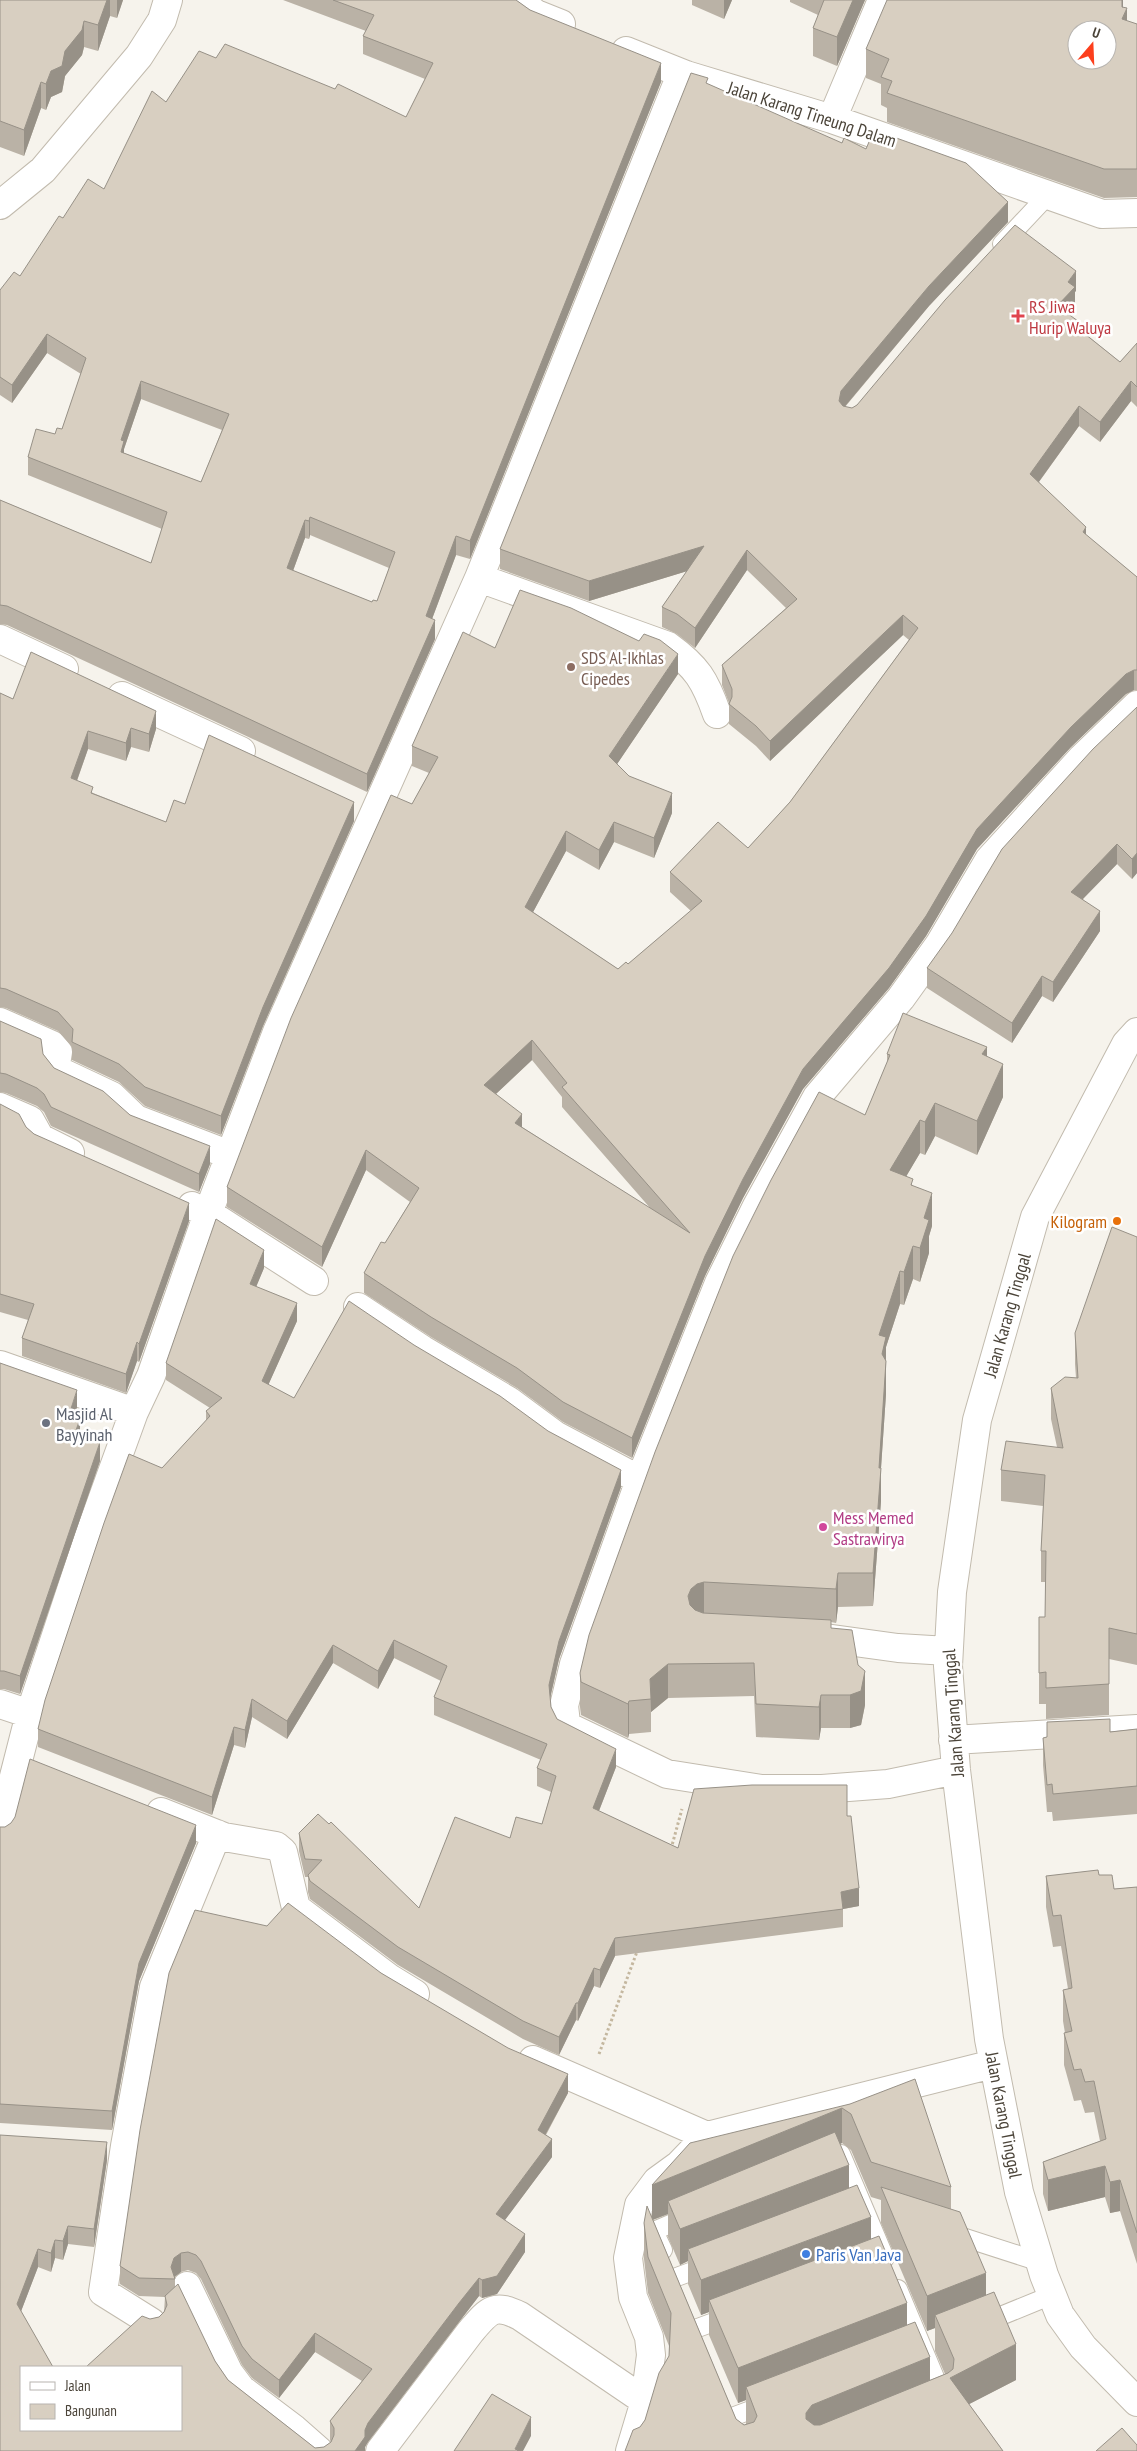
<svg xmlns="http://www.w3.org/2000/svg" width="1137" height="2451" font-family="'PT Sans Narrow',sans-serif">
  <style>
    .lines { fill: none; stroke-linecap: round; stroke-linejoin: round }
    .lane-casing { stroke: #c2bbae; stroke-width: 20 }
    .street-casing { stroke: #c2bbae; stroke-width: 30 }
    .path { stroke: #c4b79f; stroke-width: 3; stroke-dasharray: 2.5 2.5; stroke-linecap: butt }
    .lane { stroke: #fff; stroke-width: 18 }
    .street { stroke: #fff; stroke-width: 28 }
    .wall { fill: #bab2a6; fill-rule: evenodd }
    .shaded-wall { fill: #979187 }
    .building { fill: #d8cfc1; stroke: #979187; fill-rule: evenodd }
    .health-dot { fill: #e0444e; stroke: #fff; stroke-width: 2 }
    .education-dot { fill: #8d6e63; stroke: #fff; stroke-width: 2 }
    .food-dot { fill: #e8710a; stroke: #fff; stroke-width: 2 }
    .worship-dot { fill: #6b7280; stroke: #fff; stroke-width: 2 }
    .hotel-dot { fill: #d1479c; stroke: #fff; stroke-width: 2 }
    .shop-dot { fill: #3f7fe0; stroke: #fff; stroke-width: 2 }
    .labels { text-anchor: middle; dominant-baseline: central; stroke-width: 5; stroke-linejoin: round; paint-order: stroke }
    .street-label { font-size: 18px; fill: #4b4439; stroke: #fff }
    .health-label { font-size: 18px; fill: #be3a42; stroke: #fff; text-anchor: start }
    .education-label { font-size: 18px; fill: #785e54; stroke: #fff; text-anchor: start }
    .food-label { font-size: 18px; fill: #c56008; stroke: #fff; text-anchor: end }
    .worship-label { font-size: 18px; fill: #5b616d; stroke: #fff; text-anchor: start }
    .hotel-label { font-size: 18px; fill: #b23c85; stroke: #fff; text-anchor: start }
    .shop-label { font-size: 18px; fill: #366cbe; stroke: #fff; text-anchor: start }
  </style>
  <rect width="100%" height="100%" fill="#f6f3ec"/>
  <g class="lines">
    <defs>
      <path id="lane" d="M1002 244 1048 195
        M838 2155 841 2154 885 2258
        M950 2233 1040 2262
        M663 2250 654 2231 689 2216
        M674 2278 709 2265
        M898 2289 944 2399
        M981 2324 1052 2295
        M695 2329 730 2316
        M732 2417 767 2404"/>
      <path id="street" d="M517 0 536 14 561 24
        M626 51 686 75 832 119 1102 214 1137 213
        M832 119 882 0
        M0 205 43 170 139 56 162 20 168 0
        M479 578 668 646C697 667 705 680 717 714
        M0 639 64 669
        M122 696 241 751
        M0 1022 52 1045 58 1052 56 1064 61 1072 112 1096 136 1119 230 1155
        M1137 1032 1126 1044 1035 1217 977 1420 952 1592 948 1666 956 1770 989 2039 1019 2192 1044 2275 1060 2315 1083 2347 1137 2402
        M0 1107 30 1120 40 1138 70 1153
        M192 1206 208 1213 314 1281
        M358 1307 423 1350 509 1401 555 1435 640 1480
        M0 1365 134 1412
        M818 1637 898 1648 948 1651
        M0 1704 30 1714
        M953 1740 1137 1729
        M956 1770 888 1784 822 1789H762L667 1774 569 1727 566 1723 564 1706 574 1664 640 1480 719 1283 757 1206 817 1097 901 998 939 945 989 860 1082 758 1137 705
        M161 1812 224 1837 276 1846 283 1852 296 1908 389 1978 415 1994
        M0 1831 30 1714 89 1536 134 1412 151 1376 208 1213 277 1032 479 578 676 87 686 75
        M533 2060 707 2136
        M187 2286 229 2373 241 2389 294 2429 319 2451
        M151 2322 103 2292 125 2146 154 1987 217 1834
        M380 2451 471 2331C489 2310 494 2303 520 2316L645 2401
        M630 2451 645 2401 651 2355 649 2337 633 2297 628 2258 639 2205 657 2181 679 2165 707 2136 993 2064"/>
    </defs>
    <use href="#lane" class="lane-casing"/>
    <use href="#street" class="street-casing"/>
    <path class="path" d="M671 1849 682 1809
      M599 2054 638 1949"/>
    <use href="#lane" class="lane"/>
    <use href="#street" class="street"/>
  </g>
  <path class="wall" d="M0 0H123L117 18 110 16 98 51 84 47 82 55 65 76 62 92 51 97 46 110 41 108 24 156 0 147Z
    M283 0H516L530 10 661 82 470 559 456 555 432 619 435 639 367 792 7 625 0 624V500L151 563 162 529 28 475V457L55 434 62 429 81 374 47 353 12 403 0 395V290L20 276 63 218 104 189 166 102 216 58 406 117 425 79 363 54V36L366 31ZM141 399 222 430 201 482 124 453V449ZM310 535 389 568 377 601 372 602 293 571 305 538 309 539Z
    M692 0H732L724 19 692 5Z
    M790 0H865L837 66 813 56V28L818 15 790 2Z
    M1123 0V7L1127 21 1137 24V197L1104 198 887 122V108L881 105V84L866 78V49Z
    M708 84 1008 222 929 306 845 407 852 408 1076 291 1075 292V307L1068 314 1078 328 1120 362 1137 343V407L1131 401 1100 442 1079 426 1039 482 1086 535 1137 577V690H1134L1126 694 1071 747 977 849 926 936 889 988 803 1089 743 1198 705 1276 632 1458 563 1422 517 1388 431 1337 364 1293V1273L385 1243 410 1202 366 1170 322 1267 227 1207V1187L412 804 429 773 412 766V746L495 648 678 674 617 764 629 776 672 813 654 858 614 842 599 870 566 851 533 912 618 969 628 964 691 911 670 892V872L748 848 790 802 909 640 903 635 770 761 756 746 729 724V703L722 685V665L786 608 747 570 695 648 677 634 662 627V607L687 571 589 601 500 569V549ZM532 1060 562 1097V1107L651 1209 522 1127 496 1094Z
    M0 693 13 699 156 729 149 752 131 747 126 761 88 749 77 781 93 793 166 822 185 804 354 821 263 1026 221 1135 145 1106 119 1082 72 1060V1047L58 1031 6 1008 0 1007Z
    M1137 707V873L1132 879 1117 864 1083 899 1100 931 1053 1002 1042 996 1012 1043 927 988V968Z
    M0 1021 43 1054 54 1068 210 1164 199 1192 51 1126 44 1112 37 1106 6 1093 0 1092Z
    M887 1054 987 1056 1003 1097 977 1155 935 1136 925 1155 920 1153 906 1176 913 1186 932 1226 929 1236V1253L920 1282 913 1279 904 1305 900 1304 886 1347V1394L881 1468V1501L873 1606 838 1607 836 1623 831 1622V1628L865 1705 861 1725 850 1728H821L819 1740 756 1737 754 1696 668 1698 651 1712V1732L629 1734 628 1738 581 1715 580 1707V1673L865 1115 887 1063Z
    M0 1104 34 1134 189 1221 139 1362 137 1361 126 1393 22 1356V1338L28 1320 0 1312Z
    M1137 1237V1665L1109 1659V1715L1046 1719V1704H1039V1617H1045L1046 1582H1041V1551L1043 1506 1001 1501V1470L1057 1447 1051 1419V1388L1076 1378 1075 1364V1333Z
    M264 1268 256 1286 297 1321 268 1385 294 1398 621 1487 559 1659 550 1698 551 1707 557 1719 616 1767 599 1811 678 1848 847 1816 859 1906 843 1909V1927L615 1956 600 1988 594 1986 578 2021 576 2020 559 2055 523 2039 398 1965 310 1899 308 1892V1877H305L299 1851V1833L419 1908 510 1838 542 1824 551 1792 537 1786V1768L541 1760 434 1715V1697L441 1681 394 1658 378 1689 333 1663 287 1739 252 1717 245 1748 234 1745 212 1815 38 1747V1729L162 1468 206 1421V1411L210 1408 166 1380V1363Z
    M0 1363 77 1409 74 1417 80 1435 100 1461 20 1694 4 1689H0Z
    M1137 1729V1814L1053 1821 1052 1812H1047L1043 1765V1738Z
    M0 1827 196 1843 139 1981 112 2130 0 2123Z
    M1099 1875 1114 1889 1137 1887V2264L1120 2211 1110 2213 1105 2197 1048 2211 1043 2194V2162L1100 2141 1094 2112 1085 2113 1081 2100 1074 2101 1064 2065V2033H1065L1063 2021V1990L1068 1989 1061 1946 1053 1947 1046 1907V1876Z
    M381 1973 568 2093 546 2135 552 2157 505 2220 525 2252 497 2294 482 2298 479 2296 459 2322 368 2442 365 2447V2451H0V2135L107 2160 94 2247 68 2244 63 2260 55 2258 51 2272 38 2267 21 2311V2430L150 2319 159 2317 164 2312 165 2297 139 2296 120 2284V2266ZM188 2270 196 2273 201 2279 242 2365 252 2378 279 2398 315 2352 362 2381 330 2421V2440L331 2442 324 2447 315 2448 228 2380 215 2361 175 2286V2277L181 2272Z
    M850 2104 951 2187V2209L986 2296 1016 2380 969 2404 1003 2451 640 2427 645 2420 669 2356V2346L648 2293 644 2259V2223L652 2217V2185ZM842 2143 851 2150 871 2197 881 2200V2223L927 2331 935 2328V2351L945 2374 930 2380 849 2188 840 2144ZM668 2214V2237L680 2265 688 2261V2284L701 2315 709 2312V2335L738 2403 746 2400V2425H744L736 2419 653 2220Z"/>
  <path class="shaded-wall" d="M107 0H110V16L98 51V25Z
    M117 0H123L117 18Z
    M724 0H732L724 19Z
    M853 0H865L837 66V37Z
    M1122 0H1123V17L1127 8V37L1122 48Z
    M84 21V47L82 55 65 76 62 92 51 97 46 110V84L51 71 65 51Z
    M661 63V82L470 559V541Z
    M41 82V108L24 156V130Z
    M1008 202V222L929 306 841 411 839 401 841 391 929 286Z
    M1076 271V291L1075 292V307L1057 326V306L1068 282Z
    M1078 321V341L1075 326Z
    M47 334V353L12 403V385Z
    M141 381V399L124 449V460L121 470V440Z
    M1131 381V401L1100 442V422Z
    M1079 406V426L1030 494V474Z
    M310 517V535L309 539V521Z
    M305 520V538L287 587V568Z
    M1086 527V547L1083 532Z
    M456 536V555L426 635V616Z
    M704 546V566L589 601V581Z
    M747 550V570L695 648V628Z
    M903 615V635L770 761V741Z
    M435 620V639L367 792V774Z
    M678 654V674L609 776V756Z
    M1134 670V690L1126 694 1071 747 977 849 926 936 889 988 803 1089 743 1198 705 1276 632 1458V1438L705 1256 743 1179 803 1069 977 829 1071 727 1126 674Z
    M156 711V729L149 752V734Z
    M131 728V747L126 761V743Z
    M88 731V749L71 797V778Z
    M672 793V813L654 858V838Z
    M354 802V821L263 1026 221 1135V1116L263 1007Z
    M614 822V842L599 870V850Z
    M566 831V851L525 927V907Z
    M1117 844V864L1071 911V892Z
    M1137 853V873L1132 879V859Z
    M1100 911V931L1053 1002V982Z
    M1042 976V996L1012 1043V1023Z
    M532 1040V1060L484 1105V1085Z
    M987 1047V1080L982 1054Z
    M1003 1064V1097L977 1155V1121Z
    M935 1103V1136L925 1155V1122Z
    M522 1114V1134L515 1123Z
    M920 1120V1153L890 1204V1170Z
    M210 1146V1164L199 1192V1174Z
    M366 1150V1170L322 1267V1247Z
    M932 1193V1226L929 1236V1253L920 1282V1248L924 1218Z
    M189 1203V1221L139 1362V1344Z
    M913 1246V1279L904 1305V1272Z
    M264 1250V1268L250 1302V1284Z
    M900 1271V1304L886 1347V1394L881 1468V1501L873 1606V1573L879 1468V1335Z
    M297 1303V1321L262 1399V1381Z
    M137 1342V1361L126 1393V1374Z
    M77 1390V1409L69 1434V1415Z
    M80 1419V1438L75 1433Z
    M100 1442V1461L20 1694V1676Z
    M621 1470V1487L559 1659 549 1703V1685L559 1641Z
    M838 1573V1607L836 1623V1589Z
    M704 1582V1615L691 1622 688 1596 691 1589 697 1584Z
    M394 1640V1658L378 1689V1671Z
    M333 1645V1663L287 1739V1721Z
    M668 1664V1698L651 1712 650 1679Z
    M865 1671V1705L861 1725 850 1728V1695Z
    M821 1695V1728L819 1740V1707Z
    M252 1699V1717L245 1748V1730Z
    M629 1701V1734L628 1738V1704Z
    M234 1727V1745L212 1815V1797Z
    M616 1749V1767L593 1826V1808Z
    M196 1825V1843L139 1981 112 2130V2111L139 1963Z
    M859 1888V1906L843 1909 841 1892Z
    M615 1938V1956L600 1988V1970Z
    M594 1968V1986L578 2021V2003Z
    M576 2003V2020L559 2055V2037Z
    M568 2074V2093L538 2148V2130Z
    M842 2108V2143L672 2212 668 2201V2214L652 2220V2185Z
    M552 2139V2157L496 2232V2214Z
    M107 2142V2160L94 2247V2229Z
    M849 2165V2200L688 2249V2261L680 2265V2229Z
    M1105 2166V2197L1048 2211V2180Z
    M1120 2180V2211L1110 2213V2182Z
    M871 2217V2252L709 2300V2312L701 2315V2280Z
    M68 2226V2244L63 2260V2241Z
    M525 2234V2252L497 2294 482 2298V2280Z
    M55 2240V2258L51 2272V2253Z
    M38 2249V2267L17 2322V2304Z
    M181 2253V2272L174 2277 171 2267 174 2258Z
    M986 2273V2309L935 2315V2328L927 2331V2296Z
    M479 2278V2296L459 2322 368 2442 365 2447V2451H355L368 2423 459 2303Z
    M907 2303V2339L746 2387V2400L738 2403V2368Z
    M315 2333V2352L279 2398V2380Z
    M1016 2344V2380L950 2414V2378Z
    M930 2357V2393L806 2449V2413L812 2405Z
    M531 2417V2436L523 2451H515V2449Z"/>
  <path class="building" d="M0 0H107L98 25 84 21 82 30 65 51 62 66 51 71 46 84 41 82 24 130 0 121Z
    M333 0H516L530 10 661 63 470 541 456 536 426 616 435 620 367 774 7 606 0 605V500L151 563 167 512 28 457 36 429 55 434 57 428 62 429 86 358 47 334 12 385 0 377V290L14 272 20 276 59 216 63 218 88 179 104 189 152 91 166 102 199 51 216 58 225 44 335 89 338 84 406 117 433 63 363 36 374 15ZM141 381 229 414 201 482 121 452 124 441 121 440ZM310 517 395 552 377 601 373 600 372 602 287 568 305 520 309 521Z
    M824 0H853L837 37 813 28Z
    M887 0H1122V7L1127 8 1122 19 1137 24V169H1104L887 93 892 81 881 77 889 59 866 49ZM1077 30H1107V60H1077Z
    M691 73 708 78 706 83 842 143 844 138 866 149 874 130 966 163 1008 202 929 286 841 391 839 401 843 406 852 408 857 405 945 300 1015 225 1076 271 1068 282 1075 287 1057 306 1078 321 1075 326 1120 362 1137 343V387L1131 381 1100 422 1079 406 1030 474 1086 527 1083 532 1137 577V670H1134L1126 674 1071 727 977 829 926 916 889 968 803 1069 743 1179 705 1256 632 1438 563 1402 517 1368 431 1317 364 1273 381 1242 385 1243 419 1188 366 1150 322 1247 227 1187 291 1018 391 795 412 804 438 757 412 746 463 632 495 648 520 590 571 608 639 641 644 634 660 640 678 654 609 756 629 776 672 793 654 838 614 822 599 850 566 831 525 907 618 969 626 962 628 964 702 901 670 872 718 822 748 848 790 802 918 628 903 615 770 741 756 726 729 704 732 697V689L722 665 797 599 747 550 695 628 677 614 662 607 704 546 589 581 500 549ZM532 1040 567 1083 562 1087 690 1233 515 1123 522 1114 484 1085Z
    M31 652 156 711 149 734 131 728 126 743 88 731 71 778 93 787 91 793 166 822 174 800 185 804 209 735 354 802 263 1007 221 1116 145 1087 119 1064 72 1042 73 1029 58 1012 6 989 0 988V693L13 699Z
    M1137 707V853L1132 859 1117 844 1071 892 1100 911 1053 982 1042 976 1012 1023 927 968 952 933 1002 849 1093 749Z
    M903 1013 987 1047 982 1054 1003 1064 977 1121 935 1103 925 1122 920 1120 890 1170 913 1179 911 1185 932 1193 924 1218 929 1220 920 1248 913 1246 904 1272 900 1271 879 1335 886 1337 882 1354 886 1361 879 1468H881L873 1573H838L836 1589 704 1582 697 1584 691 1589 688 1596 690 1605 695 1610 703 1613 831 1620V1628L852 1630 858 1665 865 1671 861 1691 850 1695H821L819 1707 756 1704 754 1663 668 1664 650 1679 651 1699 629 1701 628 1704 581 1682 580 1673 589 1635 655 1452 733 1256 771 1180 819 1092 865 1115 890 1055 887 1054Z
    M0 1021 41 1039 43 1054 54 1068 103 1091 130 1115 210 1146 199 1174 51 1107 44 1094 37 1088 6 1074 0 1073Z
    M0 1104 19 1114 26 1127 34 1134 189 1203 139 1344 137 1342 126 1374 22 1338 34 1304 0 1294Z
    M216 1219 264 1250 250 1284 297 1303 262 1381 294 1398 349 1301 414 1345 500 1396 548 1431 621 1470 559 1641 549 1685 551 1707 557 1719 616 1749 593 1808 678 1848 694 1789 752 1785H847V1816H851L859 1888 841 1892 843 1909 615 1938 600 1970 594 1968 578 2003H576L559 2037 523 2021 398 1947 310 1881 308 1875 322 1860 305 1859 299 1833 318 1814 329 1824 331 1822 419 1908 455 1817 510 1838 516 1817 542 1824 556 1776 537 1768 547 1744 434 1697 447 1666 394 1640 378 1671 333 1645 287 1721 252 1699 245 1730 234 1727 212 1797 38 1729 45 1700 104 1523 129 1454 162 1468 210 1416 206 1411 222 1398 166 1363Z
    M1112 1227 1137 1237V1634L1109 1628V1684L1046 1688V1672L1039 1673V1617H1045L1046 1551H1041L1045 1475 1001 1470 1006 1441 1063 1448 1051 1388 1065 1377 1078 1378 1075 1333Z
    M0 1363 77 1390 69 1415 80 1419 75 1433 100 1442 20 1676 4 1671H0Z
    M1110 1719V1732L1137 1729V1786L1053 1794 1052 1784 1047 1785 1043 1738 1047 1737V1722Z
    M30 1759 196 1825 139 1963 112 2111 0 2104V1827H5L11 1823 15 1817Z
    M1098 1870 1099 1875H1112L1114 1889 1137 1887V2233L1120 2180 1110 2182 1105 2166 1048 2180 1043 2162 1106 2139 1094 2081 1085 2082 1081 2069 1074 2070 1064 2033 1072 2031 1063 1990 1072 1988 1071 1980 1061 1915 1053 1916 1046 1876Z
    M288 1903 381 1973 508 2048 568 2074 538 2130 552 2139 496 2214 525 2234 497 2276 482 2280 479 2278 459 2303 368 2423 365 2430V2437L355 2451H0V2135L107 2142 94 2229 68 2226 63 2241 55 2240 51 2253 38 2249 17 2304 53 2367H21V2430H181V2367H86L142 2316 150 2319 159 2317 164 2312 167 2305 165 2296 178 2284 215 2361 228 2380 315 2448 324 2447 331 2442 334 2435V2428L330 2421 372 2369 315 2333 279 2380 252 2359 242 2346 201 2261 196 2255 188 2252 181 2253 174 2258 171 2267 175 2279 139 2278 120 2266 140 2130 169 1973 195 1910 267 1926Z
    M915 2079 951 2187 871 2162 851 2114 842 2108 652 2185 690 2143 850 2104Z
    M835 2132 849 2165 680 2229 668 2201Z
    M857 2185 871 2217 701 2280 688 2249Z
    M881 2187 960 2212 986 2273 927 2296Z
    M647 2206 736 2419 744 2425 754 2422 757 2416 746 2387 915 2322 930 2357 812 2405 806 2413V2419L814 2425H820L948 2373 953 2369 954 2359 935 2315 994 2292 1016 2344 950 2378 1003 2451H625L633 2430 640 2427 645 2420 659 2373 669 2356 671 2313 648 2257 644 2223Z
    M879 2236 907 2303 738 2368 709 2300Z
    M492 2394 531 2417 515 2449 518 2450 517 2451H454Z
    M1122 2428 1137 2445V2451H1096Z"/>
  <path class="health-dot" d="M1015.5 308.5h5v5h5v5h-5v5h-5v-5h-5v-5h5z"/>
  <circle class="education-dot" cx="571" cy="667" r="5"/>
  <circle class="food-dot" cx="1117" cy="1221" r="5"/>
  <circle class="worship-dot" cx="46" cy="1423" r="5"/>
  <circle class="hotel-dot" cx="823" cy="1527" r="5"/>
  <circle class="shop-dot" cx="806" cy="2254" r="5"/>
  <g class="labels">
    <g class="street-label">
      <text transform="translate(812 114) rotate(18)">Jalan Karang Tineung Dalam</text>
      <text transform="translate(1007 1315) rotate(-74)">Jalan Karang Tinggal</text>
      <text transform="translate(953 1713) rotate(-94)">Jalan Karang Tinggal</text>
      <text transform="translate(1004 2115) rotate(79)">Jalan Karang Tinggal</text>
    </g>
    <g class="health-label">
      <text x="1029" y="306">RS Jiwa<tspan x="1029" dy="21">Hurip Waluya</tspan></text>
    </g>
    <g class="education-label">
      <text x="581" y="657">SDS Al-Ikhlas<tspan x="581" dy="21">Cipedes</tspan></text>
    </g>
    <g class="food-label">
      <text x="1107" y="1221">Kilogram</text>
    </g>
    <g class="worship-label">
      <text x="56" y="1413">Masjid Al<tspan x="56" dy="21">Bayyinah</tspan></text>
    </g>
    <g class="hotel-label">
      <text x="833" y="1517">Mess Memed<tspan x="833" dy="21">Sastrawirya</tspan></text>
    </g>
    <g class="shop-label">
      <text x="816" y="2254">Paris Van Java</text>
    </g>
  </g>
  <rect x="20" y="2366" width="162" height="65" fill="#ffffff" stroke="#b7b4b0"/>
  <rect x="30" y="2382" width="25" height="8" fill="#ffffff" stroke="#b7b4b0"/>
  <text x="65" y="2391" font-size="15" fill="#4b4439">Jalan</text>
  <rect x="30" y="2404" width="25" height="15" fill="#d8cfc1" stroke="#b7b4b0"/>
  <text x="65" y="2416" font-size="15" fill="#4b4439">Bangunan</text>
  <g transform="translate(1092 45) rotate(19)"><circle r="24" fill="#ffffff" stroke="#b7b4b0"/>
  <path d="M0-4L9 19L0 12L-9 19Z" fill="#fc3f1d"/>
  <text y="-8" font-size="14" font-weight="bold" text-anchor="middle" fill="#4b4439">U</text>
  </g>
</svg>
